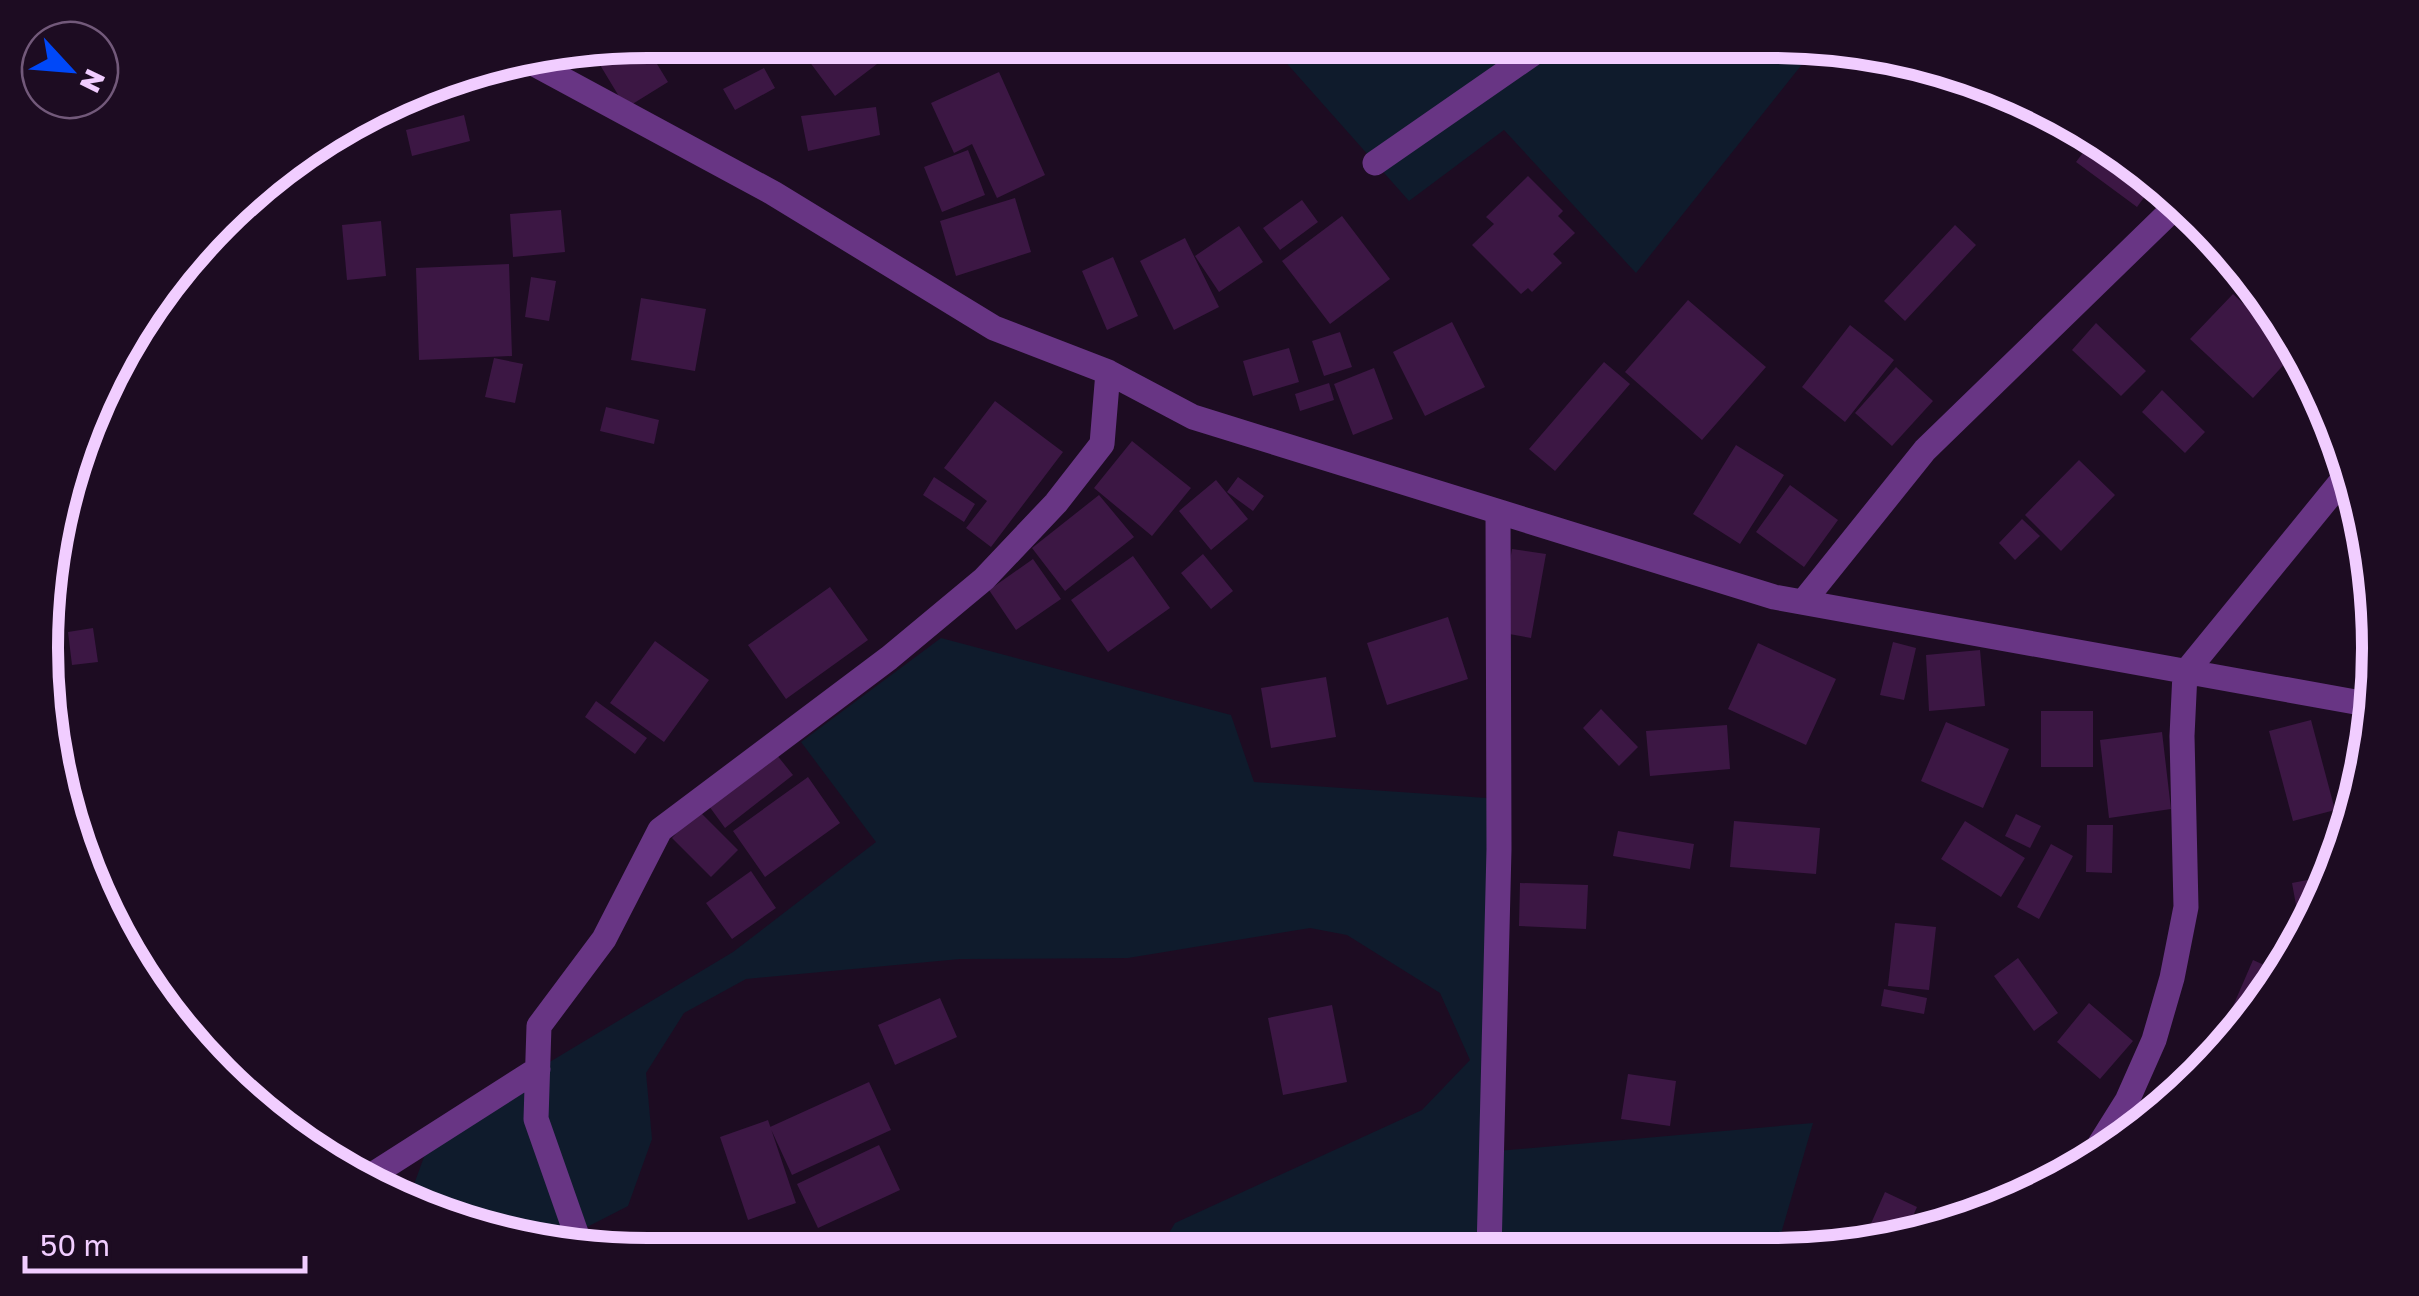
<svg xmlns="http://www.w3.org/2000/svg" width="2419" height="1296" font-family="'Golos Text',sans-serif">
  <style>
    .green { fill: #0f1b2c }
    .building { fill: #3c1744 }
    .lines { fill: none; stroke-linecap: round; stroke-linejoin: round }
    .minor { stroke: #683584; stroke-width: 25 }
    .rim { fill: none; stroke: #f1cdff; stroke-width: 12 }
  </style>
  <rect width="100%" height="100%" fill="#1d0c22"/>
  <path class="green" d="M1267 41H1810L1819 43 1636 273 1504 130 1409 201Z
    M941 638 1231 715 1254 782 1501 799 1486 1152 1813 1123 1776 1251 1157 1253 1175 1223 1422 1110 1470 1060 1440 993 1347 935 1310 928 1128 958 960 959 746 979 684 1013 646 1073 652 1139 628 1206 552 1245 490 1235 408 1201 433 1132 733 952 876 842 801 742Z"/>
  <path class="building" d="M837 40H866L881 61 835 96 809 61Z
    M643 41 668 82 626 108 591 50Z
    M764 68 775 88 735 110 723 89Z
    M999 72 1045 175 997 198 972 144 954 153 931 103Z
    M876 107 880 135 808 151 801 116Z
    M464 115 470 141 412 156 406 130Z
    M2094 138 2151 188 2137 207 2076 162Z
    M968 150 985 195 942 212 924 167Z
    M1528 176 1563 211 1558 216 1575 233 1553 254 1562 263 1532 292 1528 288 1521 294 1472 245 1494 224 1486 217Z
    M1015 198 1031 252 956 276 940 221Z
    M1302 200 1318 222 1280 250 1263 228Z
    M561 210 565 252 513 257 510 214Z
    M1342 216 1390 279 1330 324 1282 261Z
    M381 221 386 276 347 280 342 225Z
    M1955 225 1976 245 1905 321 1884 301Z
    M1239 226 1263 262 1219 292 1195 256Z
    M1185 238 1219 307 1174 330 1140 261Z
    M1113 257 1138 316 1107 330 1082 271Z
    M509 264 512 356 419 360 416 268Z
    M531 277 556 281 549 321 525 317Z
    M2233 294 2286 344 2292 356 2253 398 2190 339Z
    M641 298 706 309 695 371 631 360Z
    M1688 300 1766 367 1702 440 1625 372Z
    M1452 322 1485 387 1425 416 1393 352Z
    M2096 323 2146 371 2121 396 2072 350Z
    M1850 325 1894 360 1845 422 1802 387Z
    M1340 332 1352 367 1324 376 1312 341Z
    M1289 348 1299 382 1253 396 1243 361Z
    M494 358 523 364 515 403 485 397Z
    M1604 362 1630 384 1555 471 1529 449Z
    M1896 367 1933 401 1892 446 1855 413Z
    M1374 368 1393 419 1353 435 1334 384Z
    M1329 383 1334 400 1300 411 1295 394Z
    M2162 390 2205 432 2185 453 2142 412Z
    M995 401 1063 452 991 547 966 528 987 501 944 468Z
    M606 407 659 420 654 444 600 431Z
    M1132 441 1191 488 1152 536 1094 488Z
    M1736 445 1784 475 1740 544 1693 514Z
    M2079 460 2115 495 2061 551 2025 515Z
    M934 477 975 504 964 522 923 495Z
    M1238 477 1264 496 1253 511 1227 492Z
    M1216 480 1248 519 1211 550 1179 511Z
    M1790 485 1838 520 1804 567 1756 532Z
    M1099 495 1134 537 1065 591 1032 548Z
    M2022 519 2040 536 2015 560 1999 543Z
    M1512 549 1546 554 1531 638 1498 632Z
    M1203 554 1233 591 1211 609 1181 573Z
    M1133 556 1170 608 1108 652 1071 600Z
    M1033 559 1061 599 1016 630 989 590Z
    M830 587 868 640 786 699 748 645Z
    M1448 617 1468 679 1387 705 1367 643Z
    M93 628 98 662 72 665 68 632Z
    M655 641 709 680 664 742 610 703Z
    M1893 642 1916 648 1904 700 1880 695Z
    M1758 643 1836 679 1806 745 1728 709Z
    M1980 650 1985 706 1929 711 1926 655Z
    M1326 677 1336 737 1271 748 1261 688Z
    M596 701 647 738 635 754 585 717Z
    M1601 709 1638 747 1619 766 1583 728Z
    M2041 711H2093V767H2041Z
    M2311 720 2335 810 2293 821 2269 731Z
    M1946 722 2009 749 1983 808 1921 781Z
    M1727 725 1730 769 1650 776 1646 731Z
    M2162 732 2171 809 2109 818 2100 740Z
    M776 754 793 775 725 828 709 806Z
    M808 777 840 823 765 877 733 831Z
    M698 810 738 850 711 877 672 838Z
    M2016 814 2041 826 2030 848 2005 836Z
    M1734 821 1820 828 1816 874 1730 867Z
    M1965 821 2025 858 2001 897 1941 859Z
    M2087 825H2113L2112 873 2086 872Z
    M1618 831 1694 844 1690 869 1613 856Z
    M2051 844 2073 856 2039 919 2017 907Z
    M751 871 776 908 732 939 706 903Z
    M2323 877 2302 938 2292 883Z
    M1520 883 1588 885 1586 929 1519 926Z
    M1895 923 1936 927 1929 990 1888 986Z
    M2018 958 2058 1013 2034 1031 1994 976Z
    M2253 960 2282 973 2239 1033 2224 1027Z
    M1884 989 1927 998 1924 1014 1881 1006Z
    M940 998 957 1037 895 1065 878 1025Z
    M2089 1003 2133 1041 2100 1079 2057 1042Z
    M1332 1005 1347 1082 1283 1095 1268 1018Z
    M1628 1074 1676 1081 1670 1126 1621 1119Z
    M869 1082 891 1130 792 1175 770 1127Z
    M768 1120 796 1203 748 1220 720 1137Z
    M879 1145 900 1190 818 1228 797 1184Z
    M1885 1192 1917 1207 1903 1238 1864 1248 1861 1246Z"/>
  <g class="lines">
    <path class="minor" d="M527 60 773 193 994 328 1108 372 1193 417 1774 597 2372 705
      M1375 163 1551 41
      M1803 602 1925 450 2174 208
      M2093 1161 2100 1144 2127 1101 2154 1040 2172 978 2186 907 2182 736 2185 673 2349 472
      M361 1182 538 1069
      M582 1250 536 1119 539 1026 604 939 660 830 889 658 984 579 1056 503 1102 444 1108 372
      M1489 1252 1499 849 1498 512"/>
  </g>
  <path d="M0 0H2419V1296H0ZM648 58H1772A590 590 0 0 1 2362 648V648A590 590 0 0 1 1772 1238H648A590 590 0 0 1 58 648V648A590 590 0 0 1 648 58Z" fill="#1d0c22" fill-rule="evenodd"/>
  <path class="rim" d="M648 58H1772A590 590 0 0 1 2362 648V648A590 590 0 0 1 1772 1238H648A590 590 0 0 1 58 648V648A590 590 0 0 1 648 58Z"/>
  <g transform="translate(70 70) rotate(116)"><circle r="48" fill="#1d0c22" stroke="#72597a" stroke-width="2.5"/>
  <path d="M0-8L18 38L0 25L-18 38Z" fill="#0048f8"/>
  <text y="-15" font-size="28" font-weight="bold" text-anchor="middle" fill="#f1cdff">N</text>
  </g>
  <path d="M25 1256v15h280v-15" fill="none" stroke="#f1cdff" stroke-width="5"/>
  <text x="40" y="1256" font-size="30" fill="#f1cdff" stroke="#1d0c22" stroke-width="8" paint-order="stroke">50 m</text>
</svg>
